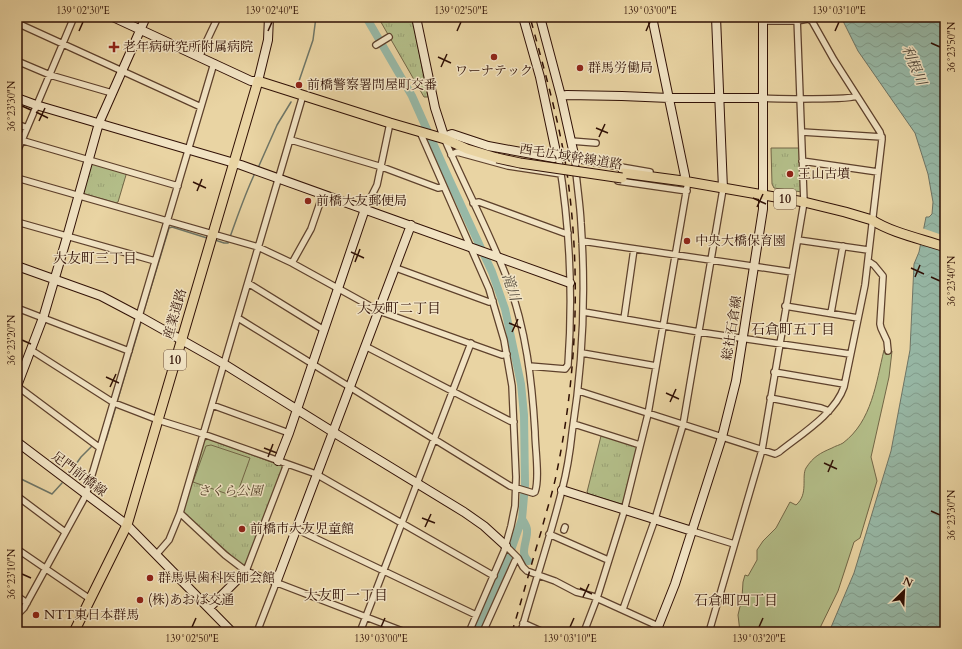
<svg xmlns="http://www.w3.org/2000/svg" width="962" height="649" font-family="Cardo,'Noto Serif JP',serif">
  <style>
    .park { fill: url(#park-tufts); stroke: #726646 }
    .garden { fill: #b3bd88; stroke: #726646 }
    .water { fill: url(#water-waves); stroke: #6e7566 }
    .pier { fill: #e9d4a3 }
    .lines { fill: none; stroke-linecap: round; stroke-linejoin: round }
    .stream { stroke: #6e7566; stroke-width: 1.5 }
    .river { stroke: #97b8a6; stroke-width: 8 }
    .street-casing { stroke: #5e412c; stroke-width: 8 }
    .secondary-casing { stroke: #301005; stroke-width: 10 }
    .primary-casing { stroke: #301005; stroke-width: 11 }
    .street { stroke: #f1e3c3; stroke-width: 5.5 }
    .secondary { stroke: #f1e3c3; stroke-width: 8 }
    .primary { stroke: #e9d4a3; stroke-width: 9 }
    .rail { stroke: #301005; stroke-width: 1.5; stroke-dasharray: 7 7; stroke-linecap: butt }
    .primary-bridge-casing { stroke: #301005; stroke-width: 11; stroke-linecap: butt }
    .primary-bridge { stroke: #e9d4a3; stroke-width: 9 }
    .ticks { fill: none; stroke: #301005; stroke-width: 1.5 }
    .poi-dot { fill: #8f2418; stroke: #f1e3c3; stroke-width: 1.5 }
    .labels { text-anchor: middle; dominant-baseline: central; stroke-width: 3; stroke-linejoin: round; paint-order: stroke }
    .shield { fill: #f1e3c3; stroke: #6a4f3e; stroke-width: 1 }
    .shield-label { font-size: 12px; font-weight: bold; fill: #301005 }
    .poi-label { font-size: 13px; fill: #301005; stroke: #f1e3c3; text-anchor: start }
    .street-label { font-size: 13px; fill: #301005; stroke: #f1e3c3 }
    .park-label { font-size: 13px; font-style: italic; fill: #57442c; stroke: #f1e3c3 }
    .water-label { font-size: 14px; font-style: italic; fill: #544b3d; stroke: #f1e3c3 }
    .neighbourhood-label { font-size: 14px; fill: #301005; stroke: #f1e3c3 }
    .neatline { fill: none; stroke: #301005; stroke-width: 1.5 }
    .ticks-label { font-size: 10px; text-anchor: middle; fill: #301005 }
  </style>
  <defs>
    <pattern id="park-tufts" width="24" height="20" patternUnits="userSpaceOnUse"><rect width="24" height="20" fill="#b3bd88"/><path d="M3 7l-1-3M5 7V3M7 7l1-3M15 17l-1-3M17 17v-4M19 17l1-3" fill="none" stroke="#9aa174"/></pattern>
    <pattern id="water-waves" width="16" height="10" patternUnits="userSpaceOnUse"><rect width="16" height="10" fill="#97b8a6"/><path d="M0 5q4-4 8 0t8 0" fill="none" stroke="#829d8d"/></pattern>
  </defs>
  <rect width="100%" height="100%" fill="#e9d4a3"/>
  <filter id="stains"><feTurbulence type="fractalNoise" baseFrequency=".005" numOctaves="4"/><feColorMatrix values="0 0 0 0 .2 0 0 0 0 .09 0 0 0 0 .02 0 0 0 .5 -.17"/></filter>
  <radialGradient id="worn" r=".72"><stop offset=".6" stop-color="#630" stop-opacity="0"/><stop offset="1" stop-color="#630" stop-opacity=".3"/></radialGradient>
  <path class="park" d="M378 17H412L428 97H424Z
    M771 148H800L802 192 774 188 772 184Z
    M93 163 125 173 126 175 118 202 116 203 85 194 83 192 91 165Z
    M603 435 635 445 637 448 623 502 621 504 589 494 587 492 601 436Z
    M208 439 282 466V470L245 566H243L184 513 183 510 203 441Z"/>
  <path class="garden" d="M884 350 892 351 889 377 871 457 877 481 860 538 854 542 838 591 818 632H740L738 615 742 598 743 582 745 575 748 576 757 560V550L763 541 776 528 790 502 796 505C809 494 801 477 806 468 813 457 820 453 832 448 835 446 840 445 843 443 872 421 876 383 884 350Z
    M211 445 250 458 236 497 193 482 206 446Z"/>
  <path class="water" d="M841 17H945V632H829L854 573 891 451 910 350 914 264 919 252 926 217H929L932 214 933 202 928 174 915 133 858 51Z"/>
  <path class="pier" d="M922 228 945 236V252L918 244Z"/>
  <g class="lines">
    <path class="stream" d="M298 84 313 40 316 17
      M258 168 277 125 291 102
      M230 237C238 215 245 194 255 173
      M215 240 224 243H228L229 240
      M143 314 169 228 172 227 207 238
      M117 402 141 322
      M103 441 106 440 116 406
      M69 474 81 457 92 446
      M17 477 52 494 62 483"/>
    <path class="river" d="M366 17 412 96 449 179 492 272 505 309 521 384 524 415 525 485 522 519 510 553 475 632
      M522 519C524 522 527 526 527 530 528 540 519 554 528 561"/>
    <defs>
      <path id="street" d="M17 23 201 107
        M376 45 389 37
        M201 53 218 17
        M17 61 50 75 112 93
        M763 98C775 99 851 100 857 96
        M17 124 27 128
        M420 132 489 289 504 340 512 386 516 477 515 506 511 526 504 551 469 632
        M802 132 882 137
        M17 139 178 186
        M291 140 382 167 438 188 443 187
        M571 141 596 143
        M17 152 74 17
        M451 155 457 152 508 166 561 174
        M802 161 878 172
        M17 178 258 247 292 263 379 311 502 355 507 354
        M618 181 687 191
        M473 203 479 202 564 233H568
        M365 209 377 185 390 123
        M17 222 155 261
        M798 240 868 250
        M582 241 792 272
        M868 261 874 265 883 276 880 324 881 328 887 341 888 351
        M292 263 311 229 323 194
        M396 268 489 302 493 301
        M248 283 324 330
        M785 306 858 318
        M17 308 129 351
        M584 312 699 332 850 354
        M831 313 843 246
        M238 318 510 486 533 493 535 492C540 478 535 448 535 432 532 380 526 330 508 281 490 233 465 187 445 140
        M624 319 634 249
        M365 346 510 421 514 422
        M31 350 114 403 158 420 203 434 316 474 494 576
        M582 353 656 366
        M529 366 565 369 568 365C573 296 570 229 559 161L557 157
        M774 372 844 384
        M17 386 100 448
        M579 391 775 454 779 452C800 435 835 414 844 387L865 285 882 139 880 132 834 60 812 21 808 19 797 21H763
        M770 398 821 408 829 411
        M212 405 289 433
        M574 424 640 445
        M17 496 65 532
        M180 513 225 555 246 571 405 632
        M296 529 476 615
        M564 530 565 527
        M692 531 734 544
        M549 534 608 560
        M506 546 518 558 523 567 527 571 555 581 576 592 592 596 658 626
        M17 549 90 599
        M156 555 169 540 180 513 303 95
        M246 571 287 464
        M17 596 27 603
        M623 609 655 519 683 425 723 189
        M17 615 24 608 86 495 214 63
        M523 623 543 632
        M257 632 276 583
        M360 632 471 343
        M483 632 515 561 518 558
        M521 632C534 585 550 538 562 490 567 471 570 452 572 433 583 363 586 293 581 223 580 201 576 181 575 159L650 172
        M584 632 597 598 623 515 648 414 687 187
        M709 632 762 450 804 202 797 17"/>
      <path id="secondary" d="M113 17 251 81H258
        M416 17 435 108 445 139 449 135 452 134 488 146 554 158 557 157 556 152 540 77 523 17
        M540 17 561 96 575 159
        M652 17 685 176
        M716 17 723 189
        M258 81 268 40 269 17
        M561 96 567 95 622 96 669 98H763
        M17 98 36 105 241 165 570 283
        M17 266 101 296 139 316 224 364 333 432 464 512 484 526 506 546
        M17 386 44 315 67 237 99 123 146 17
        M17 442 127 525 232 632
        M278 461 289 433 365 209
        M562 490 692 531
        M276 583 411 225
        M209 608 246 571
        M656 632 675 584 690 537 722 437 736 381 763 209V17"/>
      <path id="primary" d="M623 173 683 181 804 202 845 212 872 220C892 233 922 239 945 247
        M74 632 127 525 258 81 390 123 445 139 467 149 497 158"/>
    </defs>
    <use href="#street" class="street-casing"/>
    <use href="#secondary" class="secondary-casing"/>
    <use href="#primary" class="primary-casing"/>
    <use href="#street" class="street"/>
    <use href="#secondary" class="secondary"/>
    <use href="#primary" class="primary"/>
    <path class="rail" d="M512 632C522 599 531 565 541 532 546 512 553 492 557 471 577 373 581 272 567 173 559 120 544 69 530 17"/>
    <defs>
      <path id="primary-bridge" d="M497 158 520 163 622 178"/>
    </defs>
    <use href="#primary-bridge" class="primary-bridge-casing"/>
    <use href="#primary-bridge" class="primary-bridge"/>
  </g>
  <path class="ticks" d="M79 31 83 22M268 31 272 22M457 31 461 22M646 31 650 22M835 31 839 22M931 43 940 47M438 57 451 63M441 67 447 54M22 106 31 110M36 112 48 118M39 121 45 108M596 128 608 133M599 137 605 124M193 182 206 188M197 191 202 179M753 198 766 204M757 207 763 194M351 252 364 258M355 262 360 249M911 268 924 274M915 277 920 265M931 277 940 281M509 323 521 328M512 332 518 319M22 340 31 344M106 377 119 383M110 387 116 374M666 393 679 399M670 402 676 389M264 448 277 453M268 457 273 444M824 463 837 469M828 472 833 460M931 511 940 515M422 518 435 523M425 527 431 514M22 574 31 578M580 588 592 594M583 597 589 584M192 627 196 618M381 627 385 618M570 627 574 618M759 627 763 618"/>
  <g class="poi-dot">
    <path d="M112 41h4v4h4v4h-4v4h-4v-4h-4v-4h4z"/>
    <circle cx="494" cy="57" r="4"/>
    <circle cx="580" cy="68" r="4"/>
    <circle cx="299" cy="85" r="4"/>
    <circle cx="790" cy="174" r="4"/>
    <circle cx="308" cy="201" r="4"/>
    <circle cx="687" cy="241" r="4"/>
    <circle cx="242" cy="529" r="4"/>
    <circle cx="150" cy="578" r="4"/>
    <circle cx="140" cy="600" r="4"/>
    <circle cx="36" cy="615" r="4"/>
  </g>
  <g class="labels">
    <g class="shield">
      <rect x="774" y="189" width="22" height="20" rx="3"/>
      <rect x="164" y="350" width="22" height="20" rx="3"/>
    </g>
    <g class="shield-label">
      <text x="785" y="199">10</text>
      <text x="175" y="360">10</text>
    </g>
    <g class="poi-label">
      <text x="123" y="47">老年病研究所附属病院</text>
      <text x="588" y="68">群馬労働局</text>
      <text x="494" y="71" text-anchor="middle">ワーナテック</text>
      <text x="307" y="85">前橋警察署問屋町交番</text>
      <text x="798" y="174">王山古墳</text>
      <text x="316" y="201">前橋大友郵便局</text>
      <text x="695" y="241">中央大橋保育園</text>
      <text x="250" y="529">前橋市大友児童館</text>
      <text x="158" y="578">群馬県歯科医師会館</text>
      <text x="148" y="600">(株)あおば交通</text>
      <text x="44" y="615">NTT東日本群馬</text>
    </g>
    <g class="street-label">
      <text transform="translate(571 157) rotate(9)">西毛広域幹線道路</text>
      <text transform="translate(175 314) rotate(-74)">産業道路</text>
      <text transform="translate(732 328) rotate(-81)">総社石倉線</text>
      <text transform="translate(79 474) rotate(37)">足門前橋線</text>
    </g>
    <g class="park-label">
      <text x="230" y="491">さくら公園</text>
    </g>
    <g class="water-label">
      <text transform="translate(914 65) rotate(67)">利根川</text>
      <text transform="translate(511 287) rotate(71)">滝川</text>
    </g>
    <g class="neighbourhood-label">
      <text x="95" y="258">大友町三丁目</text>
      <text x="399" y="308">大友町二丁目</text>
      <text x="793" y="329">石倉町五丁目</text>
      <text x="346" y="595">大友町一丁目</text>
      <text x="736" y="600">石倉町四丁目</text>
    </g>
  </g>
  <rect width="962" height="649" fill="none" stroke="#e9d4a3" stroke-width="44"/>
  <g transform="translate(904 591) rotate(24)" stroke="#f1e3c3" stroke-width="3" paint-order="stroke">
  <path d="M0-3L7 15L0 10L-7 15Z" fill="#301005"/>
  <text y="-6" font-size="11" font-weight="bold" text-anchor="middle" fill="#301005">N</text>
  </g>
  <rect x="22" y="22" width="918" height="605" class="neatline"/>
  <g class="ticks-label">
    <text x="83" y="14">139°02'30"E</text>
    <text x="272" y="14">139°02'40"E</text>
    <text x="461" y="14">139°02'50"E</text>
    <text x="650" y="14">139°03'00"E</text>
    <text x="839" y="14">139°03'10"E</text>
    <text transform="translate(951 47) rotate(-90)" y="4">36°23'50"N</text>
    <text transform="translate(11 106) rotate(-90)" y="4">36°23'30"N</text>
    <text transform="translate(951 281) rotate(-90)" y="4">36°23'40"N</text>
    <text transform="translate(11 340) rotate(-90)" y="4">36°23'20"N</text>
    <text transform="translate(951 515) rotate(-90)" y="4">36°23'30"N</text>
    <text transform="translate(11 574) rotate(-90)" y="4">36°23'10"N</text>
    <text x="192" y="642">139°02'50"E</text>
    <text x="381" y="642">139°03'00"E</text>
    <text x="570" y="642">139°03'10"E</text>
    <text x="759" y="642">139°03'20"E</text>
  </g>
  <rect width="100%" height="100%" filter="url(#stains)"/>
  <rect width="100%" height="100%" fill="url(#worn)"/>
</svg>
